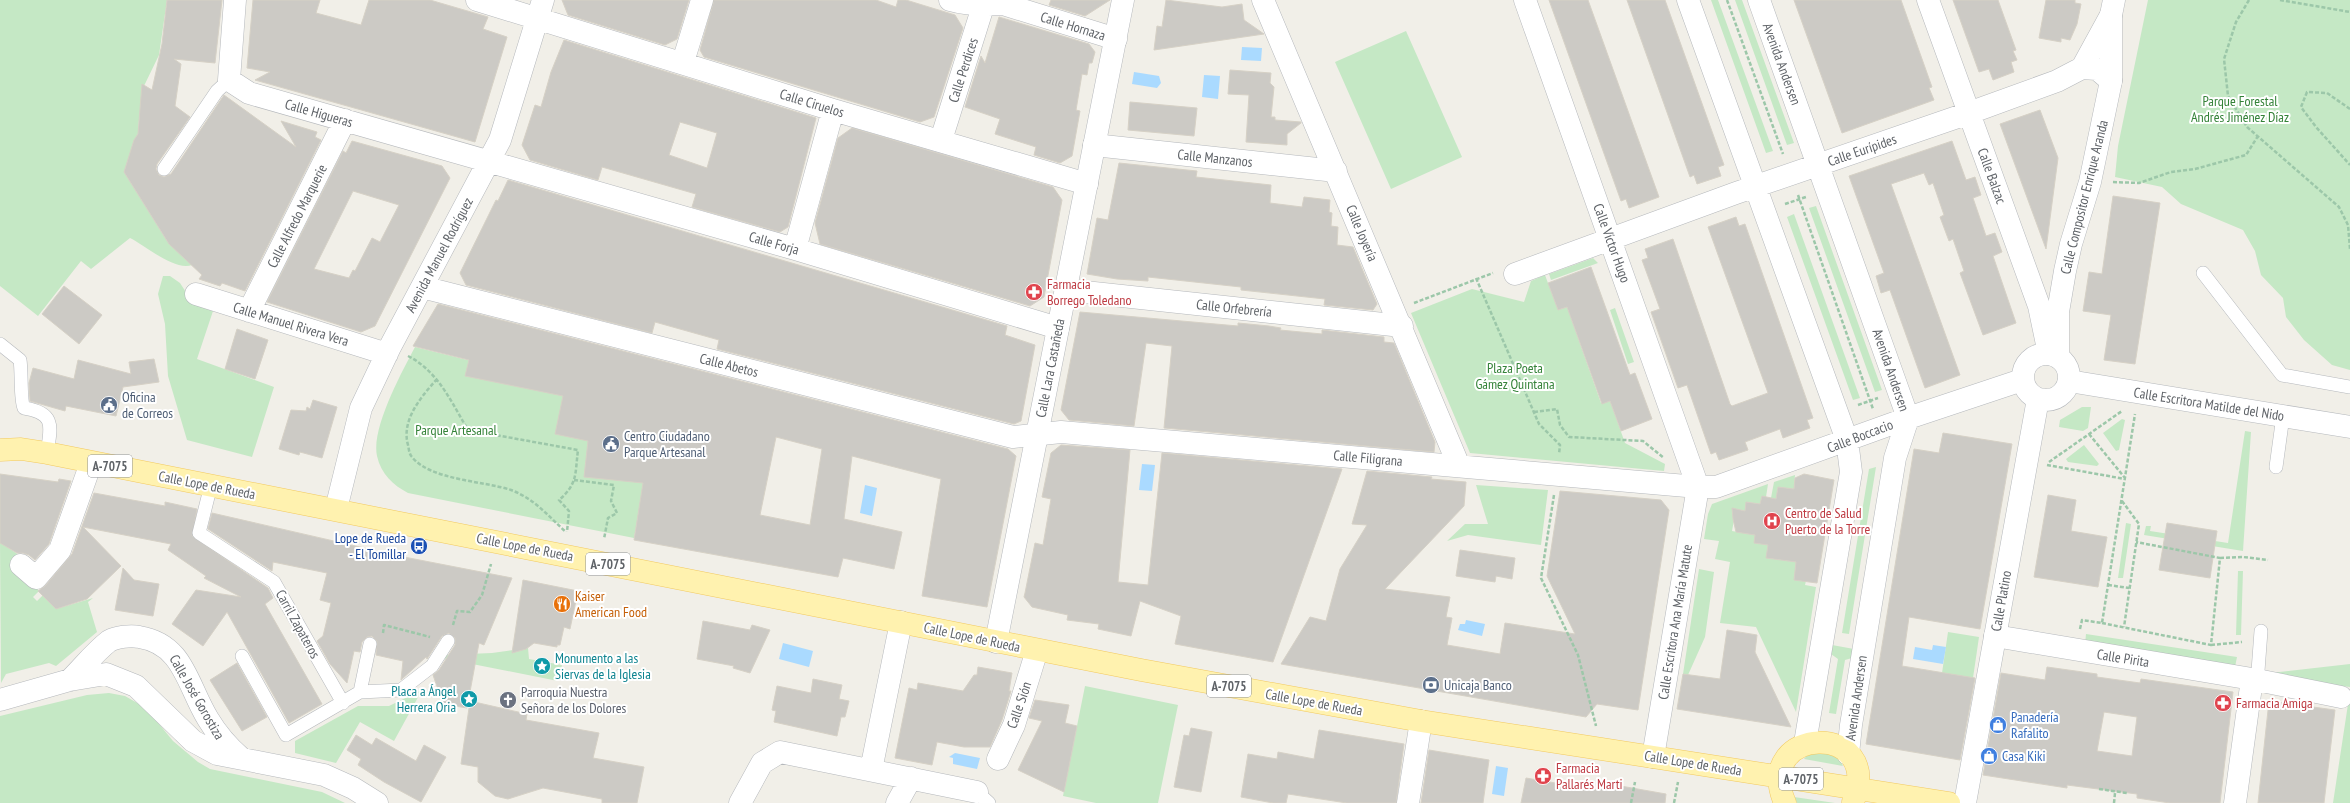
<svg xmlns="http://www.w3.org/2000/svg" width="2350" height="803" font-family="'PT Sans Narrow',sans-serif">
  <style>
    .green { fill: #c5e8c5 }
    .water { fill: #aadaff }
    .building { fill: #cccac5; stroke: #d6d1c6; fill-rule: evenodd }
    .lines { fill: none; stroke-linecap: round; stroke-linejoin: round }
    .service-casing { stroke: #b5b8bc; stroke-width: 14 }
    .minor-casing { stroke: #b5b8bc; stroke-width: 23 }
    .tertiary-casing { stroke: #b5b8bc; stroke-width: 23 }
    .primary-casing { stroke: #f2c960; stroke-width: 23 }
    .path { stroke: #9cc7a9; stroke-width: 2.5; stroke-dasharray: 4 2; stroke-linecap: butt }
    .service { stroke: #fff; stroke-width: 13 }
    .minor { stroke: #fff; stroke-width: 22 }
    .tertiary { stroke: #fff; stroke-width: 22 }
    .primary { stroke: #fff2af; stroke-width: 22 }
    .labels { text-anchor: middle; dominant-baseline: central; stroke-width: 4; stroke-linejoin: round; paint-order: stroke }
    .shield { fill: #fff; stroke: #8f9295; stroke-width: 1 }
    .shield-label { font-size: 13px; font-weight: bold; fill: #5f6368 }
    .street-label { font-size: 14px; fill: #5f6368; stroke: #fff }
    .park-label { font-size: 14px; fill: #348238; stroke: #fff }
    .health-label { font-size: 14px; fill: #be3a42; stroke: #fff; text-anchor: start }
    .service-label { font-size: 14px; fill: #4e5e75; stroke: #fff; text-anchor: start }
    .transit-label { font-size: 14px; fill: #164399; stroke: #fff; text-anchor: end }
    .food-label { font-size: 14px; fill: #c56008; stroke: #fff; text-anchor: start }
    .culture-label { font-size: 14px; fill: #0d838f; stroke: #fff; text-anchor: start }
    .worship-label { font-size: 14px; fill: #5b616d; stroke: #fff; text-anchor: start }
    .shop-label { font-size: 14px; fill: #366cbe; stroke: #fff; text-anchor: start }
  </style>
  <rect width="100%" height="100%" fill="#f1efe8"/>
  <path class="green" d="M0 0H167L159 55 143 88 138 128 141 130 137 135 140 137 130 155 124 172 167 241 192 265C174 271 146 246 130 238L91 269 81 261 38 316 0 286Z
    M1711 0H1718L1773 151 1766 153Z
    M1735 0H1742L1794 143 1787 145Z
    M2148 0H2350V370L2332 365 2304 340 2286 317 2283 298 2261 275 2255 251 2243 230 2181 204 2162 187 2115 177 2118 146Z
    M1406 31 1462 157 1391 189 1335 62Z
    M1816 206 1882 390 1875 392 1809 208Z
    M1794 214 1860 398 1853 400 1787 217Z
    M1593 258 1598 263 1551 280 1549 274Z
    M1545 275 1558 310 1567 307 1601 403 1610 401 1625 443 1665 464 1664 471 1470 453 1411 313 1472 289 1524 302 1531 281Z
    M163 276H170L180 283 193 303 213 311 197 359 274 387 252 457 187 440 168 376 165 324 158 294Z
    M1615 308 1634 362 1628 364 1610 310Z
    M415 347 658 407 634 538 408 493C393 485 381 474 377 456 371 428 402 372 415 347Z
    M2082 407H2091L2088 428 2083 431 2059 427 2060 420Z
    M2122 419 2125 420 2119 450 2116 451 2103 433Z
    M2245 431 2251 432 2243 551 2144 535 2146 526H2151L2150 531 2228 543Z
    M2084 445 2099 464 2097 466 2068 462 2066 459Z
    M1876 467 1849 634 1842 633 1869 469Z
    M1795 475 1794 489 1778 487 1776 499 1771 498 1774 482Z
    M1768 484 1766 497 1762 496 1760 504 1747 502 1745 511 1736 509 1732 531 1755 535V543L1768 545 1767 558 1796 562 1794 580 1806 581 1805 585 1816 587 1796 712 1756 627 1720 623 1730 562 1715 559 1719 541 1704 539 1708 514 1712 504Z
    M1476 485 1548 490 1541 545 1468 535 1447 541 1465 524H1488Z
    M2126 523 2131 524 2123 578H2118Z
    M0 541 8 544 7 547 22 557 29 579 39 591 33 597 37 601 43 595 56 609 93 598 88 602 97 632 56 666 49 663 6 674 1 683Z
    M1699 569 1714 572 1705 637 1688 675 1683 674Z
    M2238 571H2243L2241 635H2236Z
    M1948 632 1979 637 1973 678 1942 673Z
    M2086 634 2237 657 2235 667 2085 645Z
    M1832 645 1854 649 1852 658 1845 660 1836 714 1829 713 1838 659 1831 654Z
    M528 648 529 659 562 665 558 681 442 658 444 655 492 653Z
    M2350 664V687L2271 677V673Z
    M1085 686 1178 705 1158 803H1096L1063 796Z
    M422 690 394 741 360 722 336 763 295 753V741L358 706H389Z
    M2350 691V803H2333Z
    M109 693 125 696 146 708 173 741 198 762 210 769 322 792 345 803H0V716L87 695Z
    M1819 750 1840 759 1843 766 1804 759 1809 753Z
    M1794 797 1835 803H1797Z"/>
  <path class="water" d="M1242 47 1262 48 1261 61 1241 60Z
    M1134 72 1159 76 1161 83 1157 88 1132 84Z
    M1204 75 1220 76 1218 99 1202 97Z
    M1142 464 1155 465 1152 491 1139 490Z
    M865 485 877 488 872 516 860 513Z
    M1466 620 1485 624 1482 636 1458 630 1460 624H1465Z
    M783 643 813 651 809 667 779 659Z
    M1933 645 1946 647 1943 664 1913 659 1915 647 1932 650Z
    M955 753 980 758 977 769 953 764V758L949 757Z
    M1496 766 1508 768 1504 796 1492 794Z"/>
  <path class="building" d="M167 0H222L215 63 174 59 181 64 175 106 190 117 157 164 156 169 159 175 164 177 171 174 224 95 296 147 281 121 317 132 315 137 321 140 245 291 222 283 220 286 199 279 202 275 169 244 124 172 134 140 138 134 142 84 152 90 162 44Z
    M253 0H320L316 13 361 25 369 0H430L488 17 483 29 507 37 475 142 255 80 270 72 247 68Z
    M562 0H689L677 39 665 45 568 15Z
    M714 0H876L896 7 898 0H906L955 15 963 28 934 117 920 122 704 57 700 50Z
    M1051 0H1110L1085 16 1049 5Z
    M1166 0 1222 7 1242 4 1244 20 1264 34 1154 50 1157 26 1162 27Z
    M1549 0H1588L1659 197 1629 208 1626 199 1621 201Z
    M1627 0H1665L1724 165 1718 167 1721 176 1697 184 1694 175 1690 177Z
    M1794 0H1901L1932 87 1929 88 1934 100 1842 133Z
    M1953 0H1998L2016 50 2013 51 2017 60 2011 62 2014 72 1993 80 1989 69 1979 72Z
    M2046 0H2075V3L2081 4 2077 24 2070 40 2061 38V42L2039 38Z
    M999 17 1089 44 1095 52 1092 63H1089L1087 75 1082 74 1076 110 1080 111 1072 156 1060 163 1034 155 1036 147 995 134 1000 119 965 107 981 56 985 63Z
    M564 40 816 118 788 227 780 232 692 207 696 194 602 167 598 180 530 160 522 145 535 105 541 107 551 72ZM680 122 717 133 707 168 669 155Z
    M1230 70 1271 73 1270 83 1274 87 1271 117H1275V120L1301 122V123L1287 134V145L1246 142 1249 95 1228 94Z
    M1130 102 1197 108 1194 136 1128 130Z
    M2040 110 2058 158 2046 249 2000 124Z
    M852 128 1053 187 1062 200 1044 297 1030 306 820 244 815 223 838 138Z
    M352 141 442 166 450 178 375 326 361 332 267 302 343 151 346 153ZM353 191 399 205 380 242 372 238 355 271 353 270 349 278 314 269Z
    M1952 141 1966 180 1975 177 1981 195 1973 198 1986 236 1995 233 2002 252 1993 256 2016 323 1983 335 1960 273 1964 271 1953 239 1949 241 1940 217 1944 215 1933 183 1929 185 1924 173 1891 184 1960 375 1925 388 1890 290 1881 293 1876 276 1884 273 1849 176Z
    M1119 163 1197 171 1196 177 1271 185 1270 203 1302 207 1304 197 1330 200 1329 212 1332 213 1331 226 1338 227 1337 245 1353 247 1377 304 1373 310 1324 305 1325 299 1241 290V287L1148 277V281L1117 279 1087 274 1097 218 1108 220Z
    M508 180 1007 326 1005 335 1035 345 1021 421 1014 424 717 349 719 340 655 322 652 333 466 285 460 273 496 200 498 201Z
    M2113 196 2160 203 2135 364 2104 360 2111 315 2083 311 2089 272 2102 274Z
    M1736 217 1739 226 1745 224 1813 418 1807 420 1810 428 1783 438 1780 429 1745 442 1748 450 1719 460 1716 452 1711 454 1687 385 1678 388 1651 312 1660 309 1642 260 1648 258 1645 249 1673 239 1730 404 1732 406 1768 393 1708 227Z
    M1591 267 1630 375 1635 373 1652 419 1621 431 1610 401 1602 404 1567 307 1558 310 1548 283Z
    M64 286 102 315 79 344 42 314Z
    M438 304 1008 449 1016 456 987 607 922 596 941 479 852 456 844 519 902 532 894 569 843 558 838 577 634 540 643 483 584 477 588 441 555 434 563 396 465 376 469 360 413 346ZM776 437 822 449 810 525 760 515Z
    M1080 312 1238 326V323L1269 326 1281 328 1280 330 1322 334V330L1384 337V342L1394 343 1435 442 1434 452 1164 428 1172 346 1146 343 1134 426 1069 420 1061 410Z
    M237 329 268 340 255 379 225 369Z
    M154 359 159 382 123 387 116 416 66 406 65 411 30 401 29 383 33 368 74 379 78 360 131 374 129 362Z
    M313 400 337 407 322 458 300 452 299 455 279 449 291 410 306 411 307 407 310 409Z
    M1943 433 2012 444 1980 629 1909 617 1902 666 1975 678 1960 760 1866 744 1914 449 1939 453Z
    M1061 445 1130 450 1118 582 1148 585 1162 453 1342 469 1273 662 1175 644 1181 616 1140 601 1131 636 1098 629 1099 624 1067 620 1068 615 1032 607 1024 597 1025 593 1035 543 1043 545 1051 499 1042 497 1051 453Z
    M1367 471 1432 477 1431 479 1466 482 1464 506 1385 589 1450 597 1446 617 1452 618 1447 645 1500 654 1505 623 1575 634 1547 576 1560 491 1661 500 1669 510 1638 710 1597 704 1586 717 1281 664 1310 617 1326 621 1340 569 1367 525 1352 524Z
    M0 474 58 482 59 479 71 481 49 544 35 560 29 555 23 553H17L0 543Z
    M1804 474 1834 480 1817 583 1794 580 1796 562 1766 558 1768 545 1754 543 1755 535 1736 532 1733 519 1732 508 1745 511 1746 502 1760 504 1762 496 1776 499 1778 487 1794 489 1795 478Z
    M94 493 165 506V502L197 509 192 536 268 588 273 598 265 604 322 704 289 723 227 612 203 646 172 624 196 590 241 597 204 578 206 576 168 550 171 544 83 527 121 566 87 599 56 609 38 591 45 586 72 554Z
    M2048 495 2076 500 2071 531 2107 537 2098 587 2034 577Z
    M212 513 399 556 512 578 484 645 479 643 467 708 443 704 433 675 439 670 455 645V638L449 633 442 636 427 659 426 657 401 680 403 661 376 655 377 641 372 636 367 637 362 642 360 652 354 651 347 683 330 664 317 641 323 636 331 603 320 600 327 573 273 562 272 571 208 529Z
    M2167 523 2217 531 2210 578 2159 570Z
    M1460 550 1515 558 1512 579 1496 576 1495 582 1456 576Z
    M123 568 134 580 159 584 153 616 115 610Z
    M523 580 578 591 570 629 564 627 560 645H557V647L534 643 526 649 512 653Z
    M703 621 750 630 752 625 770 630 750 673 733 668 734 666 697 659Z
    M1727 630 1757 635 1755 652 1791 727 1677 709 1683 674 1720 679Z
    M237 663 267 717 242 731 210 680Z
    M978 667 1012 673 1009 691H1011L1002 720 990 747H964L937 742 932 765 895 758 909 688 917 690 918 683 963 691 974 675H977Z
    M2047 667 2097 674V677L2140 683 2141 679 2233 692 2220 803H2170L2137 798V794L2067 785V788L1983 775 2001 673 2045 680ZM2104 712 2137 717 2132 756 2097 751Z
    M813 679 842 685 839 699 849 701 845 717H841L837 736 774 722 776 711 772 710 777 686 811 693Z
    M1035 700 1069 705 1065 723 1077 726 1064 792 1018 770 1042 721 1029 718Z
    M470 701 527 714 526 720 599 733 593 758 644 767 637 803H602V799L543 788 508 799 495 796 478 782V767L461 764Z
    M2269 701 2335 710 2324 803H2258Z
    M1191 728 1212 732 1201 792 1174 787 1184 735 1189 736Z
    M1319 730 1404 744 1396 803H1347L1288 794 1286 803H1273L1241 797 1248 754 1277 759 1278 752 1314 759Z
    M356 735 372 745 376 738 416 761 424 745 446 757 421 802 384 782 358 765 361 759 347 750Z
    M1429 750 1489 760 1483 803H1421Z
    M1526 778 1597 790 1598 782 1666 794 1665 803H1521Z"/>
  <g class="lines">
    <defs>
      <path id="service" d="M164 169 217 91 229 80
        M2203 273 2282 375 2350 387
        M0 344 20 360C22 372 20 401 24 408 56 413 51 427 47 453
        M2276 467 2283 416
        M211 485 199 533 274 582 343 703
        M242 656 286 735 360 692 401 690 432 666 448 641
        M2252 679 2258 671 2261 631
        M360 692 370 644
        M977 792 989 803"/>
      <path id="minor" d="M235 0 229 80 249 93 795 249 1058 328
        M477 0 833 110 1087 184
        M950 0C967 5 985 5 1003 4L1116 39
        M1263 0 1459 466
        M1525 0 1698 487 1653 757
        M1688 0 1847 440 1851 472 1805 743
        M1759 0 1908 418 1895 458 1851 725 1848 754
        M1928 0 2039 306 2049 354
        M683 62 702 0
        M2082 68 2111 15
        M941 140 985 0
        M1094 145 1336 171
        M795 249 833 110
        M1515 274 1736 193 1969 113 2057 81 2082 68 2097 69 2111 81
        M422 287 1013 437 1061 432 1698 487H1716L1908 418 2022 380
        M1066 290 1402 326
        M196 294 387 354
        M249 311 345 120
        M2069 381 2350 427
        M336 509 361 408 390 347 500 140 543 0
        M21 565 36 578 60 550 91 463
        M1995 636 2252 679 2235 803
        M2252 679 2341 697
        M70 680C82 668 95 652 109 641 116 637 131 635 139 637 184 644 187 685 208 719 217 734 227 746 241 758
        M0 700 70 680 106 674 136 686 193 741 217 754 324 775 353 788 377 803
        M998 759 1014 725 1037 650
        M871 770 901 622
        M740 803 762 763 780 752 977 792
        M897 803 911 778
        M1408 803 1421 721"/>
      <path id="tertiary" d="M2023 377a23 23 0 1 1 46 0a23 23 0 1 1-46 0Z
        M2058 356V312L2065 271 2071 244 2090 182 2111 81V15L2114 0
        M996 642 1123 0
        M1965 803 2038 399"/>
      <path id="primary" d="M0 450 21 449 47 453 1141 670 1421 721 1949 803
        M1785 803C1751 725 1886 720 1853 802"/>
    </defs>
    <use href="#service" class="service-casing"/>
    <use href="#minor" class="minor-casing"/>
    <use href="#tertiary" class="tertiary-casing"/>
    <use href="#primary" class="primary-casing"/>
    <path class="path" d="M1727 0 1783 154
      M2249 0 2236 22 2224 59 2228 96 2247 127 2339 207 2348 225 2350 249
      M2280 0 2350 12
      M2350 109 2327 93 2307 92 2301 107 2316 127 2350 165
      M2113 182 2139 183 2171 172 2195 169 2246 155 2258 136
      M1798 195 1873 409
      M1785 204 1806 197
      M1476 278 1539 424 1560 445 1559 454
      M1414 303 1493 273
      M408 356C438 371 452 403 468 430L578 450C575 473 578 484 559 500L569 511 567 532
      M437 379C421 397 401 420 408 445 409 449 409 454 412 457 430 480 484 481 511 490 535 499 548 516 566 532
      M1858 405 1878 398
      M1534 412 1557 409 1560 425 1569 437 1643 441 1664 458
      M2089 434 2125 478
      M2049 462 2122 411
      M2047 465 2125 479
      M574 480 614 485 611 501 617 513 608 518 604 539
      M1554 495 1541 578 1578 655 1596 726
      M2122 501 2139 524 2124 627
      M2220 558 2243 557 2268 560
      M2108 585 2129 588
      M2102 623 2211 645 2220 558 2136 542
      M453 625 457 611 470 612 482 595 491 564
      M2080 629 2082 620 2102 623 2135 414
      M383 633 384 625 430 637
      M2211 645 2242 642
      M2099 789 2127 793
      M1631 803 1635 782
      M1674 803 1678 782
      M2114 803 2115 793"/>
    <use href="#service" class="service"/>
    <use href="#minor" class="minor"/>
    <use href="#tertiary" class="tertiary"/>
    <use href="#primary" class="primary"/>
  </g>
  <defs>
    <symbol id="pharmacy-disc" viewBox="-11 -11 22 22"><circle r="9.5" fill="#e0444e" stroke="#fff"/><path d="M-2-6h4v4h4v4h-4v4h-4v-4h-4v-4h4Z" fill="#fff"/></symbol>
    <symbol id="civic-disc" viewBox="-11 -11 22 22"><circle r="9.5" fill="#5c6f8a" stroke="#fff"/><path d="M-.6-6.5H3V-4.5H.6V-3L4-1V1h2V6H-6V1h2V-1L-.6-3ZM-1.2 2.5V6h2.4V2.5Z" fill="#fff"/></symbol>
    <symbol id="hospital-disc" viewBox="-11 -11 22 22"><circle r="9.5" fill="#e0444e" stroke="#fff"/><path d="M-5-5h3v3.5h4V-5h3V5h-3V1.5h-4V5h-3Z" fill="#fff"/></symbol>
    <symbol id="bus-disc" viewBox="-11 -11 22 22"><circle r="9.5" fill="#1a4fb4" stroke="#fff"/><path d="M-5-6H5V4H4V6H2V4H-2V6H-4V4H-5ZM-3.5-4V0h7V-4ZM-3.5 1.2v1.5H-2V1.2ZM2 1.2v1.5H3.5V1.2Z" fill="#fff"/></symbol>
    <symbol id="restaurant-disc" viewBox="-11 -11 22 22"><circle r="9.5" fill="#e8710a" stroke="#fff"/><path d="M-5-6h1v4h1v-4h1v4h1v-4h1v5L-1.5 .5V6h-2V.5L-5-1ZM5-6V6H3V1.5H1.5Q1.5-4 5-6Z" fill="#fff"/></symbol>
    <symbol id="sight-disc" viewBox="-11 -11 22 22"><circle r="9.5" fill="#0f9aa8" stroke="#fff"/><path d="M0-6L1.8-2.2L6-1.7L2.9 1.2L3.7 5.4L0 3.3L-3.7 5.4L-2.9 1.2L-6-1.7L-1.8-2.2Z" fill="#fff"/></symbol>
    <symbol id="bank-disc" viewBox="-11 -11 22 22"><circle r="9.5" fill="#5c6f8a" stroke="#fff"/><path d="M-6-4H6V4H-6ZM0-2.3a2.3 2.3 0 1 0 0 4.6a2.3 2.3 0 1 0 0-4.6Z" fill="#fff"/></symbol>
    <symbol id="church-disc" viewBox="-11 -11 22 22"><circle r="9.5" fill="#6b7280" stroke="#fff"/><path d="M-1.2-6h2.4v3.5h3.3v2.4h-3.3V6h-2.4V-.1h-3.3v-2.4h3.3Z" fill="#fff"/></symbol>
    <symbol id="shop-disc" viewBox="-11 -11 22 22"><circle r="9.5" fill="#3f7fe0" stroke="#fff"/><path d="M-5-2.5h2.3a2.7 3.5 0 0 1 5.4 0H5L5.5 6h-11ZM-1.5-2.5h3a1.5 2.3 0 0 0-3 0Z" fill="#fff"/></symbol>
  </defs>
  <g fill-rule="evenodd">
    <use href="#pharmacy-disc" x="1024" y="282" width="20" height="20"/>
    <use href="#civic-disc" x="99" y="395" width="20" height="20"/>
    <use href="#civic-disc" x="601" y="434" width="20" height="20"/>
    <use href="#hospital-disc" x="1762" y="511" width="20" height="20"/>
    <use href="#bus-disc" x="409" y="536" width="20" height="20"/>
    <use href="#restaurant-disc" x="552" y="594" width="20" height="20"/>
    <use href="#sight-disc" x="532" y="656" width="20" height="20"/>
    <use href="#bank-disc" x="1421" y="675" width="20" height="20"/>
    <use href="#sight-disc" x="459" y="689" width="20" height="20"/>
    <use href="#church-disc" x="498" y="690" width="20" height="20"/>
    <use href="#pharmacy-disc" x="2213" y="693" width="20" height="20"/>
    <use href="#shop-disc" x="1988" y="715" width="20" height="20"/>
    <use href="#shop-disc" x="1979" y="746" width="20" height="20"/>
    <use href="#pharmacy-disc" x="1533" y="766" width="20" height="20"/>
  </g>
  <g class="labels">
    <g class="shield">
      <rect x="88" y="455" width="44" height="22" rx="3"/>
      <rect x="586" y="553" width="44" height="22" rx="3"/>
      <rect x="1207" y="675" width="44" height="22" rx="3"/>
      <rect x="1779" y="768" width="44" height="22" rx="3"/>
    </g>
    <g class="shield-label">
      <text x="110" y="466">A-7075</text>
      <text x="608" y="564">A-7075</text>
      <text x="1229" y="686">A-7075</text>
      <text x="1801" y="779">A-7075</text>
    </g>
    <g class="street-label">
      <text transform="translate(1073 26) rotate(17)">Calle Hornaza</text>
      <text transform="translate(1782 64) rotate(70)">Avenida Andersen</text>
      <text transform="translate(963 70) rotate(-72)">Calle Perdices</text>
      <text transform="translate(812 103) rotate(17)">Calle Ciruelos</text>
      <text transform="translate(319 113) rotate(16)">Calle Higueras</text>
      <text transform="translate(1862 150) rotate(-19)">Calle Eurípides</text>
      <text transform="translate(1215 158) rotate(6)">Calle Manzanos</text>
      <text transform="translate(1992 176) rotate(70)">Calle Balzac</text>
      <text transform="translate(2084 197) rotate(-76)">Calle Compositor Enrique Aranda</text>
      <text transform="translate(297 216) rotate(-63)">Calle Alfredo Marquerie</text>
      <text transform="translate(1362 233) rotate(67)">Calle Joyería</text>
      <text transform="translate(774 243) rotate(16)">Calle Forja</text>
      <text transform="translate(1612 243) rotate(70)">Calle Víctor Hugo</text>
      <text transform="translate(439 255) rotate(-62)">Avenida Manuel Rodríguez</text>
      <text transform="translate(1234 308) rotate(6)">Calle Orfebrería</text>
      <text transform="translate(291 324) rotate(17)">Calle Manuel Rivera Vera</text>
      <text transform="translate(729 365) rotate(14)">Calle Abetos</text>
      <text transform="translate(1050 368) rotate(-79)">Calle Lara Castañeda</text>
      <text transform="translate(1891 370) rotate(71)">Avenida Andersen</text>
      <text transform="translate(2209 404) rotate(9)">Calle Escritora Matilde del Nido</text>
      <text transform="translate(1860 436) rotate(-21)">Calle Boccacio</text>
      <text transform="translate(1368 458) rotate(5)">Calle Filigrana</text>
      <text transform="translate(207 485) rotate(11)">Calle Lope de Rueda</text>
      <text transform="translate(525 547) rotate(11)">Calle Lope de Rueda</text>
      <text transform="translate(2001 601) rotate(-80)">Calle Platino</text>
      <text transform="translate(1675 622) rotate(-81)">Calle Escritora Ana María Matute</text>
      <text transform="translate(298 624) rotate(61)">Carril Zapateros</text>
      <text transform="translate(972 637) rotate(12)">Calle Lope de Rueda</text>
      <text transform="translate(2123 658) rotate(9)">Calle Pirita</text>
      <text transform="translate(197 697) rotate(60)">Calle José Gorostiza</text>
      <text transform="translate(1856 698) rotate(-82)">Avenida Andersen</text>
      <text transform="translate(1314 702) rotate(10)">Calle Lope de Rueda</text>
      <text transform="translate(1019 705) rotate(-71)">Calle Sión</text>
      <text transform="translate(1693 763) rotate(9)">Calle Lope de Rueda</text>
    </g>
    <g class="park-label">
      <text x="2240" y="101">Parque Forestal<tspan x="2240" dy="16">Andrés Jiménez Díaz</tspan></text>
      <text x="1515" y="368">Plaza Poeta<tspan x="1515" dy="16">Gámez Quintana</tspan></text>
      <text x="456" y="430">Parque Artesanal</text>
    </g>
    <g class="health-label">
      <text x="1047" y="284">Farmacia<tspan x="1047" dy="16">Borrego Toledano</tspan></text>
      <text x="1785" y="513">Centro de Salud<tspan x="1785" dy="16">Puerto de la Torre</tspan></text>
      <text x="2236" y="703">Farmacia Amiga</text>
      <text x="1556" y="768">Farmacia<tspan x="1556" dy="16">Pallarés Marti</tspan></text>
    </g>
    <g class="service-label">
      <text x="122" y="397">Oficina<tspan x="122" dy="16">de Correos</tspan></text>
      <text x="624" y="436">Centro Ciudadano<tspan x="624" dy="16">Parque Artesanal</tspan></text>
      <text x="1444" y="685">Unicaja Banco</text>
    </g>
    <g class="transit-label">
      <text x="406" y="538">Lope de Rueda<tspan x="406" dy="16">- El Tomillar</tspan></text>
    </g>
    <g class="food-label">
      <text x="575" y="596">Kaiser<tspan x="575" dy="16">American Food</tspan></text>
    </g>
    <g class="culture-label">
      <text x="555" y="658">Monumento a las<tspan x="555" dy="16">Siervas de la Iglesia</tspan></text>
      <text x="456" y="691" text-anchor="end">Placa a Ángel<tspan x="456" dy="16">Herrera Oria</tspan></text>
    </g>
    <g class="worship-label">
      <text x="521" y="692">Parroquia Nuestra<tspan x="521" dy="16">Señora de los Dolores</tspan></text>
    </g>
    <g class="shop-label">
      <text x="2011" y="717">Panadería<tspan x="2011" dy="16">Rafalito</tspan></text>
      <text x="2002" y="756">Casa Kiki</text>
    </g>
  </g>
</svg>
